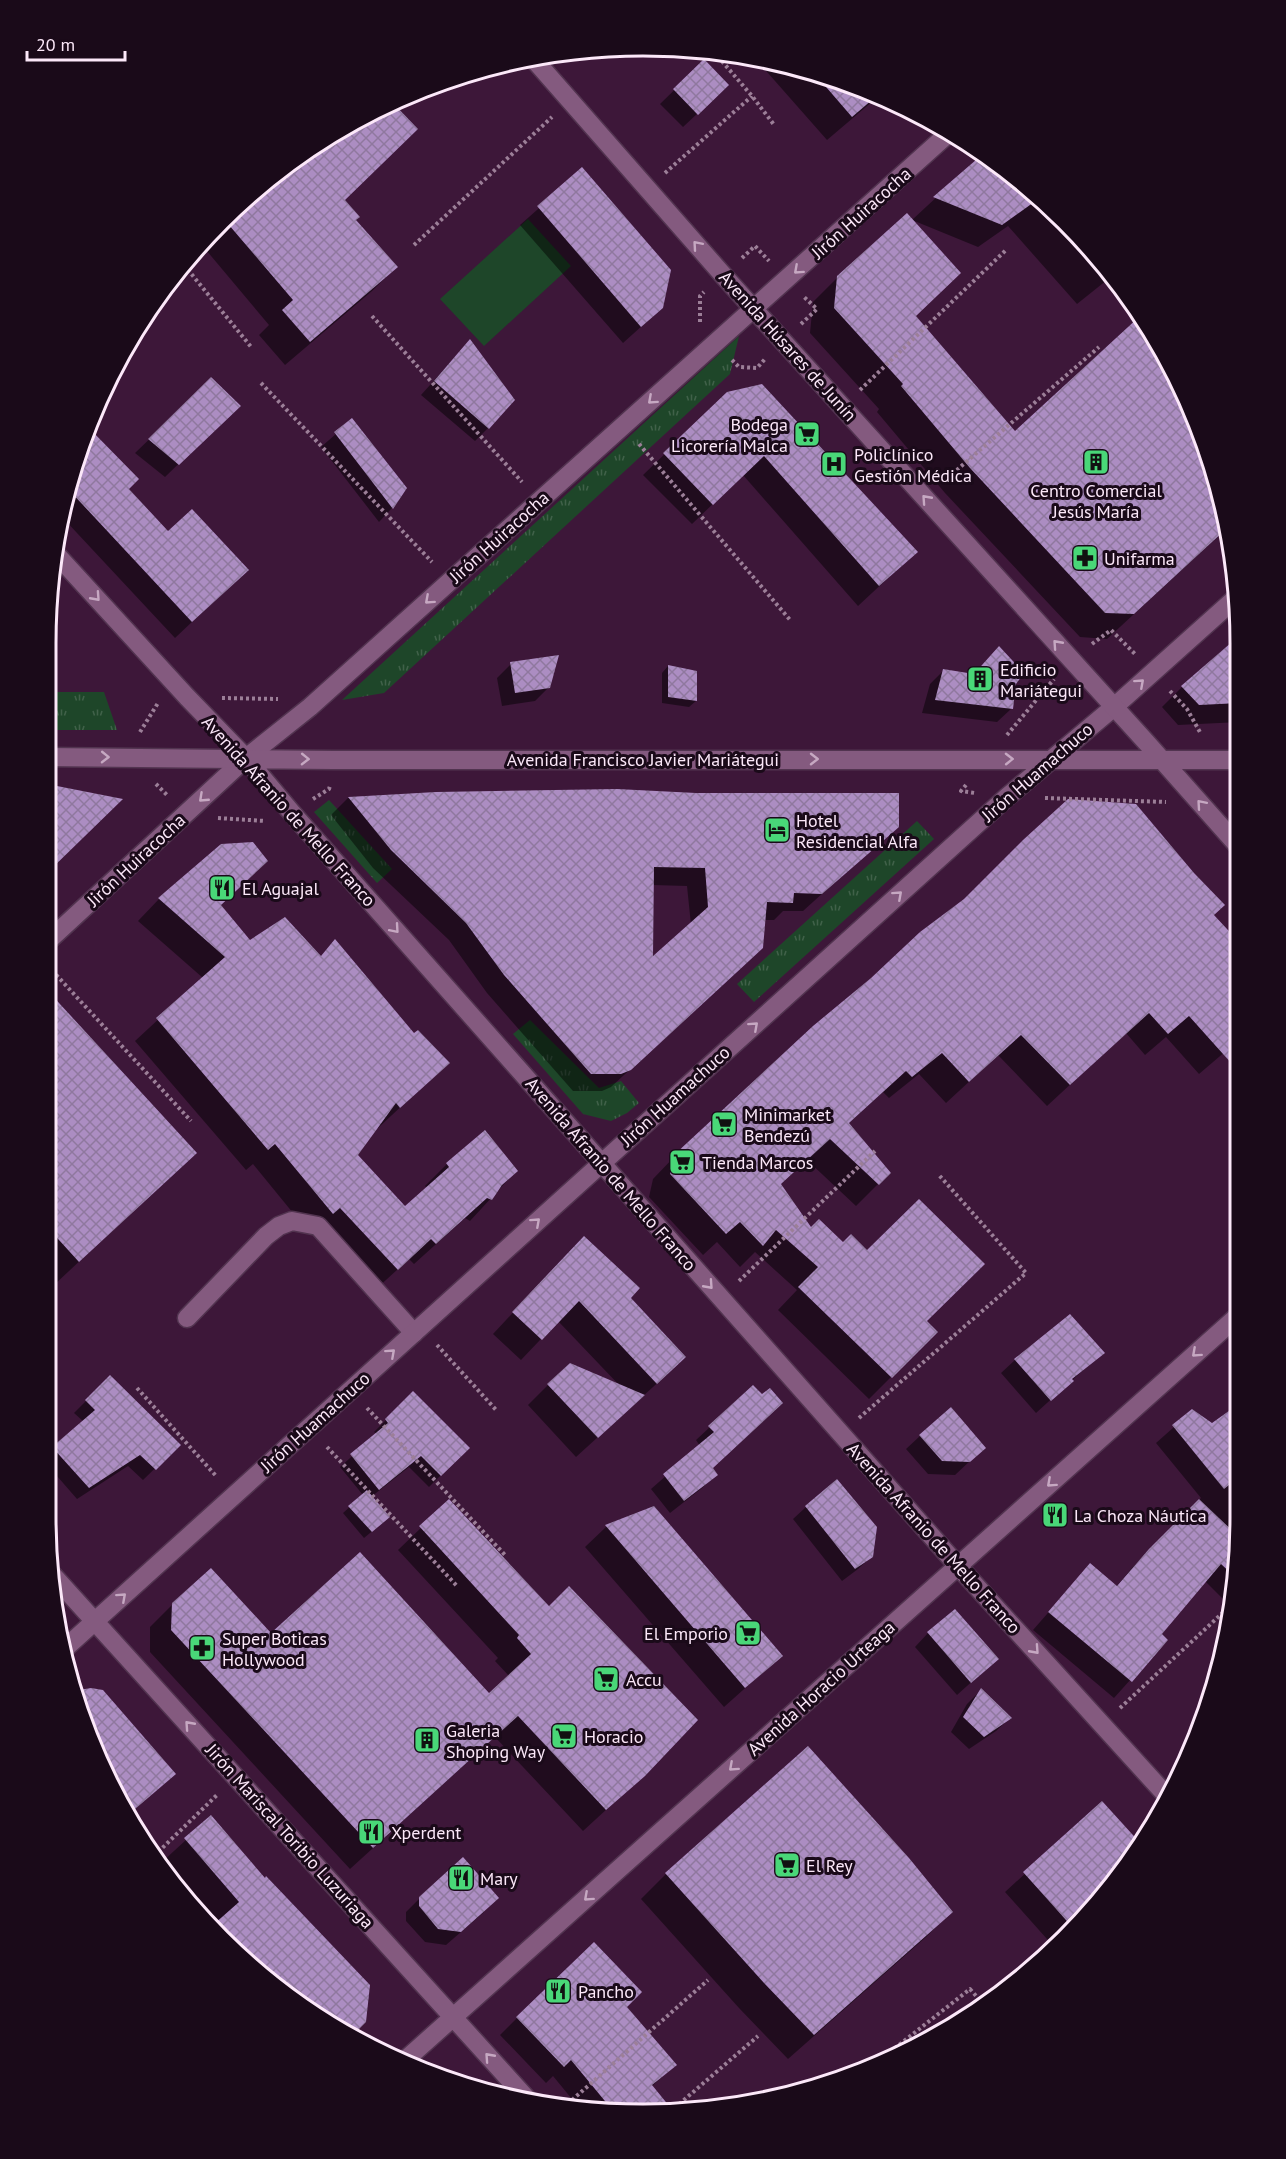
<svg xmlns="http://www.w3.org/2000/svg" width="1286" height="2159" font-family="'PT Sans',sans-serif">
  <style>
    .grass { fill: url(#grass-tufts) }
    .pitch { fill: #1e4629 }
    .shadow { fill: #0007; fill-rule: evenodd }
    .building { fill: url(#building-cross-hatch); fill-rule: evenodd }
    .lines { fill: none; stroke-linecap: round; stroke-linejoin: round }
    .lane-casing { stroke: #523450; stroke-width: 21 }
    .street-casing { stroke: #523450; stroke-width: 21 }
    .secondary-casing { stroke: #523450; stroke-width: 21 }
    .path { stroke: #9c7f98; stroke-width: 4; stroke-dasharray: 3 3; stroke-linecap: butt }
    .lane { stroke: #845a7f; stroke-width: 18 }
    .street { stroke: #845a7f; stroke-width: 18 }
    .secondary { stroke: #845a7f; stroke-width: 18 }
    .oneway { stroke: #c6a8c2 }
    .labels { text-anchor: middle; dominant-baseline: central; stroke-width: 6; stroke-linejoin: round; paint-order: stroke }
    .street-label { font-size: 18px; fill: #fce8f9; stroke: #1a0a19 }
    .poi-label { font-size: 18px; fill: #fce8f9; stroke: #1a0a19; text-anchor: start }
    .rim { fill: none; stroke: #fce8f9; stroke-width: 3 }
  </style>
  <defs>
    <pattern id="grass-tufts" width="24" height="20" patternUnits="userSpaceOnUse" patternTransform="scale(1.5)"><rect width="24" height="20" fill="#1e4629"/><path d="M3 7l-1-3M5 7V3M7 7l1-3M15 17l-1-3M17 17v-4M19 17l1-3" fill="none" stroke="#406149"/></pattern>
    <pattern id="building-cross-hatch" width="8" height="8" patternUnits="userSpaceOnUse" patternTransform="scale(1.5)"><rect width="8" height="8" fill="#ac8dc2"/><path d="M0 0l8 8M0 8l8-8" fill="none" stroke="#8f789e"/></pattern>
  </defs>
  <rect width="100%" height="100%" fill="#3d1739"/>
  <path class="grass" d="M739 336 730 374 384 693 342 700Z
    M47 692H104L117 730H47Z
    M329 800 392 869 377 883 314 812Z
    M917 821 934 839 754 1002 737 984Z
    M530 1020 599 1088 621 1081 639 1103 627 1113 611 1121 583 1114 513 1034Z"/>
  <path class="pitch" d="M528 219 571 266 484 346 440 299Z"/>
  <path class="shadow" d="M753 56 872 91 880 95 827 140Z
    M704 61 713 99 683 127 660 104Z
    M391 103 344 200 354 220 396 267 372 291 285 365 259 335 269 325 201 244 220 220 311 146Z
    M984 153 1092 248 1112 276 1077 304 1008 226 978 247 912 220Z
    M582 170 643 325 623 343 520 225Z
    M838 277 915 316 1015 433 1140 318 1161 344 1209 451 1225 530 1107 639 1080 637 945 493 877 412 879 409 810 333 813 302Z
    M457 355 488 428 475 441 421 395Z
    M211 380 238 406 165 477 135 453Z
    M728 393 916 552 858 606 743 475 692 524 643 475Z
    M352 420 405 488 392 508 379 522 321 447Z
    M87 429 127 489 168 533 230 586 175 638 63 518 77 450Z
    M1240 637V722L1178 725 1162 707 1182 687Z
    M511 664 549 687 535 701 502 706 497 678Z
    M668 666 695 673 696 701 689 707 662 703V673Z
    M944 670 1014 684 1011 709 997 722 922 713 930 684Z
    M58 788 47 871V799Z
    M436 794 897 826 803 911H783L774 920H764L743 965 611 1087 602 1091H573L487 993 449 940 373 868 331 815 348 798ZM652 885 687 886 691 925 651 959Z
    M221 846 219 906 250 942 320 957 335 942 414 1035 448 1063 378 1128 377 1127 356 1155 405 1208 427 1188 425 1186 447 1164 485 1132 516 1171 470 1221 465 1218 414 1264 409 1259 375 1290 318 1228 311 1235 253 1164 246 1170 135 1041 203 978 138 921 159 899Z
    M1213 915 1240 1039 1199 1074 1166 1037 1145 1055 1126 1033 1047 1106 998 1055 946 1103 919 1074 889 1098 883 1092 848 1124 889 1173 856 1206 807 1160 780 1185 811 1229 843 1244 867 1252 936 1332 869 1399 778 1310 797 1290 755 1252 740 1267 717 1242 703 1255 649 1197 653 1179 675 1156Z
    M54 1000 195 1153 53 1286 49 1282 48 1005Z
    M564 1258 629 1298 664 1377 576 1457 528 1405 548 1385 620 1386 558 1321 521 1360 493 1334Z
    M1103 1352 1036 1413 1001 1373 1015 1360Z
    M110 1377 179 1445 143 1480 128 1466 77 1499 50 1468V1451L84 1422 74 1413Z
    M753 1387 711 1468 716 1474 702 1488 670 1513 651 1489 700 1446 696 1440Z
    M413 1393 468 1448 429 1487 409 1467 371 1497 382 1523 364 1538 343 1513 363 1495 340 1467 377 1434 374 1432Z
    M1192 1411 1212 1424 1240 1423V1555L1233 1589 1223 1599 1205 1581 1159 1634 1166 1640 1114 1698 1033 1630 1090 1565 1116 1587 1132 1568 1201 1498 1156 1443Z
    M920 1436 970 1461 955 1475 928 1474 906 1449Z
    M449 1501 644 1775 583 1831 495 1737 350 1869 150 1652V1627L173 1604 271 1635 489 1695 509 1676 495 1661 498 1658 398 1550Z
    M653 1507 781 1656 724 1707 585 1547 606 1527Z
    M806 1507 872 1556 858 1569 842 1581 793 1519Z
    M928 1633 997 1659 957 1695 915 1647Z
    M981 1690 1010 1718 996 1731 969 1749 951 1732 967 1704Z
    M80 1691 128 1815 107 1781 77 1708 74 1697Z
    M1102 1803 1141 1847 1066 1939 1051 1952 1055 1948 1005 1892Z
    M211 1817 351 2035 216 1924 162 1862Z
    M666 1874 951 1912 926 1937 788 2059 739 2008 641 1899Z
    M420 1898 484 1912 446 1945 425 1942 406 1921V1912Z
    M625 2007 675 2065 651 2087 669 2112 643 2114 581 2110 553 2076 546 2083 500 2035 517 2018Z"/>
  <path class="building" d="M704 59 729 85 698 115 673 89Z
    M814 73 872 91 879 94 852 117Z
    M392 102 418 129 345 200 360 217 356 220 398 267 310 342 282 310 293 300 223 218 311 146Z
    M984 153 1037 200 1002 225 933 197Z
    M582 167 671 270 663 308 641 327 537 206Z
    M907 213 961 273 916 316 1015 431 1140 316 1161 344 1209 451 1225 530 1134 614 1105 613 970 468 901 386 903 384 834 308 837 276Z
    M470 339 515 400 489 429 434 381Z
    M211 377 241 406 179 465 148 439Z
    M762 384 918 552 879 586 764 456 713 505 663 453 727 392Z
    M352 418 407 488 393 509 334 432Z
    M88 427 139 479 129 489 168 531 192 509 249 570 192 622 69 490 77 450Z
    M1240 635V703L1199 705 1181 686Z
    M999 646 1024 673 1016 684 1013 709 935 700 943 669 974 674Z
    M559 655 550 688 515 693 510 662Z
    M668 665 697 671V701L668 697Z
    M57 786 123 799 47 873V844Z
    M617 789 696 793H899V827L822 894 794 893 793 903 767 902 763 948 631 1070 621 1074H591L504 975 466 923 391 850 348 797 436 792ZM654 867 705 868 708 907 653 956Z
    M1068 799 1136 804 1194 873 1225 905 1214 915 1240 943V1073L1189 1016 1168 1034 1149 1013 1070 1085 1021 1035 969 1082 942 1053 912 1077 906 1071 849 1123 891 1173 879 1185 830 1139 781 1184 811 1227 819 1219 843 1242 851 1234 867 1250 919 1199 985 1264 927 1321 938 1332 892 1378 798 1287 818 1267 776 1230 763 1246 740 1222 726 1234 670 1174 674 1155 813 1026 871 978 920 932 964 899 1023 840Z
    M253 842 268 861 221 905 250 940 285 917 321 956 335 939 414 1033 418 1030 450 1063 400 1108 396 1103 358 1155 405 1206 449 1167 446 1163 485 1130 518 1171 502 1185 492 1200 487 1198 436 1244 431 1239 398 1270 340 1208 333 1214 275 1144 268 1150 156 1018 225 957 158 898 221 844Z
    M48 991 197 1153 79 1262 49 1229Z
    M584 1236 640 1288 631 1298 686 1357 657 1384 579 1301 542 1340 512 1312Z
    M1070 1314 1105 1353 1072 1379 1074 1381 1051 1401 1014 1359Z
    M570 1363 645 1395 598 1438 547 1384Z
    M110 1375 181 1445 156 1470 140 1455 89 1488 52 1447 95 1410 85 1400Z
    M753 1385 762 1394 770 1388 783 1403 713 1468 718 1475 684 1501 663 1474 714 1432 708 1426Z
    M413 1391 470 1448 441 1476 421 1456 379 1490 350 1454 388 1423 385 1419Z
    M1240 1403V1476L1224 1489 1172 1425 1192 1409 1212 1423Z
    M951 1407 986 1448 970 1462 942 1461 919 1435Z
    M837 1479 877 1527 873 1557 855 1569 805 1506Z
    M367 1490 390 1517 372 1532 348 1506Z
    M449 1499 549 1606 569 1586 698 1720 645 1776 606 1810 518 1716 373 1848 171 1630 172 1603 211 1568 271 1633 360 1552 489 1693 531 1654 517 1638 519 1635 419 1526Z
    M1199 1499 1240 1538V1555L1235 1577 1221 1564 1162 1634 1168 1640 1132 1682 1048 1612 1090 1563 1117 1586 1149 1549Z
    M654 1506 783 1656 745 1688 605 1525Z
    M955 1609 999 1659 971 1683 927 1632Z
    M91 1688 103 1690 176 1774 128 1815 107 1781 77 1708 73 1691Z
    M981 1688 1012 1718 984 1737 963 1717Z
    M808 1746 909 1858 953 1912 814 2035 764 1983 665 1873Z
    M1102 1801 1142 1845 1074 1929 1023 1872Z
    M211 1815 265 1878 266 1876 370 1985 366 2022 352 2036 279 1991 213 1925 239 1902 184 1838Z
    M463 1857 499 1898 461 1932 438 1929 419 1906V1897Z
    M594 1942 642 1992 627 2007 677 2065 652 2085 674 2112 643 2114 614 2112 571 2060 564 2067 516 2017Z"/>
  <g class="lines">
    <defs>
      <path id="lane" d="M187 1318 266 1236 279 1226 292 1221 318 1226 414 1333"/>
      <path id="street" d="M56 554 187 697 246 758
        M48 941 246 758 310 707 950 132
        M50 1572 528 2100
        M63 1650 1007 797 1114 707 1238 596
        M403 2062 1240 1314"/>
      <path id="secondary" d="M531 56 723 275 1146 742 1240 848
        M47 757 334 760H1240
        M246 758 292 813 958 1566 1166 1795"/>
    </defs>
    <use href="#lane" class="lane-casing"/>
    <use href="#street" class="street-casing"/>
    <use href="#secondary" class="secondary-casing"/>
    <path class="path" d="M714 52 752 96 775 126
      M665 173 752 96
      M414 245 552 117
      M742 258 755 246 769 261
      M184 265 252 348
      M372 316 522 482
      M700 322V296L704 292
      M801 324 817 309 803 296
      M732 360 739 367 757 368 765 359
      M261 383 432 562
      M860 390 1006 250
      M639 444 791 621
      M943 482 1099 347
      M1092 644 1111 630 1136 655
      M1170 691 1187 709 1201 734
      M222 698 278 699
      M140 732 158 703
      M1007 735 1054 679
      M156 784 167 795
      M966 785 961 791 975 793
      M1045 798 1166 802
      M313 799 329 789 330 786
      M218 818 265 821
      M48 966 191 1121
      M739 1281 875 1151
      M437 1345 497 1411
      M137 1388 217 1477
      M367 1408 506 1556
      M859 1418 1026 1273 938 1174
      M327 1447 457 1586
      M1120 1708 1229 1607
      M1175 1767 1185 1757
      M154 1856 218 1794
      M871 2067 970 1989 984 2005
      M563 2108 708 1980
      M670 2112 758 2036"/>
    <use href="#lane" class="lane"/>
    <use href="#street" class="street"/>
    <use href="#secondary" class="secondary"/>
  </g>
  <defs><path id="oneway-chevron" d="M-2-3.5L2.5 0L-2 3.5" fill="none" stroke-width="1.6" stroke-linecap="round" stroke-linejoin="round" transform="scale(1.5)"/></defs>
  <g class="oneway">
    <use href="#oneway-chevron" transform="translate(697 245) rotate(-131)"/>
    <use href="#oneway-chevron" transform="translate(798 270) rotate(138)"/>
    <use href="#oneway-chevron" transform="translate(652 400) rotate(138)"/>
    <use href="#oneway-chevron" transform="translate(926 499) rotate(-132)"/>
    <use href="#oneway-chevron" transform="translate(96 597) rotate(48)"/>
    <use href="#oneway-chevron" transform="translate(429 600) rotate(138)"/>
    <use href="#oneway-chevron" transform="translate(1057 644) rotate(-132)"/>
    <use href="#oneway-chevron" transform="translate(1140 683) rotate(-42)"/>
    <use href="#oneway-chevron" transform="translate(105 757) rotate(1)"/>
    <use href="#oneway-chevron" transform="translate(305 759) rotate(1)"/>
    <use href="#oneway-chevron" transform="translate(814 759)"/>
    <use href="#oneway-chevron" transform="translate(1009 759) rotate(-1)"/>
    <use href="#oneway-chevron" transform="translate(203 798) rotate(137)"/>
    <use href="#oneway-chevron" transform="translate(1201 804) rotate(-131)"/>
    <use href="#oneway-chevron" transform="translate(898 895) rotate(-42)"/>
    <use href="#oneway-chevron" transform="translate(395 929) rotate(49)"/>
    <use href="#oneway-chevron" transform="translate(754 1026) rotate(-42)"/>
    <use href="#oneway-chevron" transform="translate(536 1222) rotate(-42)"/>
    <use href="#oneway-chevron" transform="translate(709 1285) rotate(48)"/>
    <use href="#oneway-chevron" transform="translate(391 1353) rotate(-42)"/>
    <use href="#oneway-chevron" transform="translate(1196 1353) rotate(138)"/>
    <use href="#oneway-chevron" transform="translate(1051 1483) rotate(138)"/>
    <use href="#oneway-chevron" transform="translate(122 1597) rotate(-42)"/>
    <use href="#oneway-chevron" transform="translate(1035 1650) rotate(48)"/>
    <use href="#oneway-chevron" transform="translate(189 1725) rotate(-132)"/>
    <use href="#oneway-chevron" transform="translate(733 1767) rotate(138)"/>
    <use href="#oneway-chevron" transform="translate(588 1897) rotate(138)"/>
    <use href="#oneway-chevron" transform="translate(489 2057) rotate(-132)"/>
  </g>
  <defs>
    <symbol id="supermarket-square" viewBox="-11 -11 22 22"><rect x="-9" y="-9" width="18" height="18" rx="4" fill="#49d778" stroke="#1a0a19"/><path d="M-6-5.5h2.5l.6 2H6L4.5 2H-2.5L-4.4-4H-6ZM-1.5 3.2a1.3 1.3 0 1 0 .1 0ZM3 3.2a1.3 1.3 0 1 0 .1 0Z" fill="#111"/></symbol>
    <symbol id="building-square" viewBox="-11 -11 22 22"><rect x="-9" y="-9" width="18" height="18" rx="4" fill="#49d778" stroke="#1a0a19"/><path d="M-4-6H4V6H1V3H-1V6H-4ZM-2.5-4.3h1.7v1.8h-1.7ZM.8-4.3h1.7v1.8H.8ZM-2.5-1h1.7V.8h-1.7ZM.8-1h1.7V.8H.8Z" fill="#111"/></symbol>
    <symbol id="hospital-square" viewBox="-11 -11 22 22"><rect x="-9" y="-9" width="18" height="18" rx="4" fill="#49d778" stroke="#1a0a19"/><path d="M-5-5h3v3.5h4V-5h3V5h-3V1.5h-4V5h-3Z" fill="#111"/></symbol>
    <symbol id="pharmacy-square" viewBox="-11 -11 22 22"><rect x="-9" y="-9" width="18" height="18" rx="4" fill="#49d778" stroke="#1a0a19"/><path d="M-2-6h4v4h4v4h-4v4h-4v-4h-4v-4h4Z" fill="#111"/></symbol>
    <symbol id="hotel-square" viewBox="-11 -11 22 22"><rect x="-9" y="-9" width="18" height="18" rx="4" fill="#49d778" stroke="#1a0a19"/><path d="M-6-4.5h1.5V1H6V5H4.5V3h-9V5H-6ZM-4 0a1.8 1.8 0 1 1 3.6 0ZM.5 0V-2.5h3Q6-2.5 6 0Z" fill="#111"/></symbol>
    <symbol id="restaurant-square" viewBox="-11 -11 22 22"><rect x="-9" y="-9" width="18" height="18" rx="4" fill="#49d778" stroke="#1a0a19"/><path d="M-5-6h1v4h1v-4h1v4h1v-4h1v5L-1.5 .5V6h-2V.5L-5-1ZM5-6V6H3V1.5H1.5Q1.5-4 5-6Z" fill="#111"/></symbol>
  </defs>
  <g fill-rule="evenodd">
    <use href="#supermarket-square" x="792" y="419" width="30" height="30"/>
    <use href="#building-square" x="1081" y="447" width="30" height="30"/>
    <use href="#hospital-square" x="819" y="449" width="30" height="30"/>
    <use href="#pharmacy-square" x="1070" y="543" width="30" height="30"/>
    <use href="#building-square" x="965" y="664" width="30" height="30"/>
    <use href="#hotel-square" x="762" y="815" width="30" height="30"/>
    <use href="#restaurant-square" x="207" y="873" width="30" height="30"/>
    <use href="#supermarket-square" x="709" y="1109" width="30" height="30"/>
    <use href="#supermarket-square" x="667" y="1147" width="30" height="30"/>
    <use href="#restaurant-square" x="1040" y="1500" width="30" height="30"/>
    <use href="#supermarket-square" x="733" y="1618" width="30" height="30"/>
    <use href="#pharmacy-square" x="187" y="1633" width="30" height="30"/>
    <use href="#supermarket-square" x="591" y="1664" width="30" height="30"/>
    <use href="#supermarket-square" x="549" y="1721" width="30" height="30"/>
    <use href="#building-square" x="412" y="1725" width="30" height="30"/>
    <use href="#restaurant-square" x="356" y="1817" width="30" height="30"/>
    <use href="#supermarket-square" x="772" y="1850" width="30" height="30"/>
    <use href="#restaurant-square" x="446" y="1863" width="30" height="30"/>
    <use href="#restaurant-square" x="543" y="1976" width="30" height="30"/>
  </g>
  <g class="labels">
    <g class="street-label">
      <text transform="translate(861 213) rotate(-42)">Jirón Huiracocha</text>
      <text transform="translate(788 346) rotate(48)">Avenida Húsares de Junín</text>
      <text transform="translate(499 537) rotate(-42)">Jirón Huiracocha</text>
      <text x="643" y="759">Avenida Francisco Javier Mariátegui</text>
      <text transform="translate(1037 772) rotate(-41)">Jirón Huamachuco</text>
      <text transform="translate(289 811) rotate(48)">Avenida Afranio de Mello Franco</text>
      <text transform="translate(136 860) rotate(-43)">Jirón Huiracocha</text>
      <text transform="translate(675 1096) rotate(-42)">Jirón Huamachuco</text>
      <text transform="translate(611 1174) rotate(49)">Avenida Afranio de Mello Franco</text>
      <text transform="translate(315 1422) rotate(-42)">Jirón Huamachuco</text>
      <text transform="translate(934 1538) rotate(48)">Avenida Afranio de Mello Franco</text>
      <text transform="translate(821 1688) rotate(-42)">Avenida Horacio Urteaga</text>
      <text transform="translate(290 1836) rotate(48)">Jirón Mariscal Toribio Luzuriaga</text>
    </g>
    <g class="poi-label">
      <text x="788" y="424" text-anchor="end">Bodega<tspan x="788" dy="21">Licorería Malca</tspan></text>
      <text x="854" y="454">Policlínico<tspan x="854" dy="21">Gestión Médica</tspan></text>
      <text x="1096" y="490" text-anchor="middle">Centro Comercial<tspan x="1096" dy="21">Jesús María</tspan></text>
      <text x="1104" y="558">Unifarma</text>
      <text x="1000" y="669">Edificio<tspan x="1000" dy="21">Mariátegui</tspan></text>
      <text x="796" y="820">Hotel<tspan x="796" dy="21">Residencial Alfa</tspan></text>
      <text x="242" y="888">El Aguajal</text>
      <text x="744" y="1114">Minimarket<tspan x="744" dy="21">Bendezú</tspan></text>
      <text x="702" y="1162">Tienda Marcos</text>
      <text x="1074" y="1515">La Choza Náutica</text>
      <text x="728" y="1633" text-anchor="end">El Emporio</text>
      <text x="222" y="1638">Super Boticas<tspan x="222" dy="21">Hollywood</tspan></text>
      <text x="626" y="1679">Accu</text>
      <text x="446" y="1730">Galeria<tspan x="446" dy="21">Shoping Way</tspan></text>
      <text x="584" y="1736">Horacio</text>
      <text x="391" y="1832">Xperdent</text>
      <text x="806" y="1865">El Rey</text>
      <text x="480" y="1878">Mary</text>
      <text x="578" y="1991">Pancho</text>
    </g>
  </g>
  <path d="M0 0H1286V2159H0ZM643 56H643A587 587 0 0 1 1230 643V1517A587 587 0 0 1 643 2104H643A587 587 0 0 1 56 1517V643A587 587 0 0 1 643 56Z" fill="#1a0a19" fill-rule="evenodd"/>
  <path class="rim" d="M643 56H643A587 587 0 0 1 1230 643V1517A587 587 0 0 1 643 2104H643A587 587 0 0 1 56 1517V643A587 587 0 0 1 643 56Z"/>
  <path d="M27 51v9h98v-9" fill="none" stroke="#fce8f9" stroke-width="3"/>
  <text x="36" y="51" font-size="18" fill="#fce8f9" stroke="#1a0a19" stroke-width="4.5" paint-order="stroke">20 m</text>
</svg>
